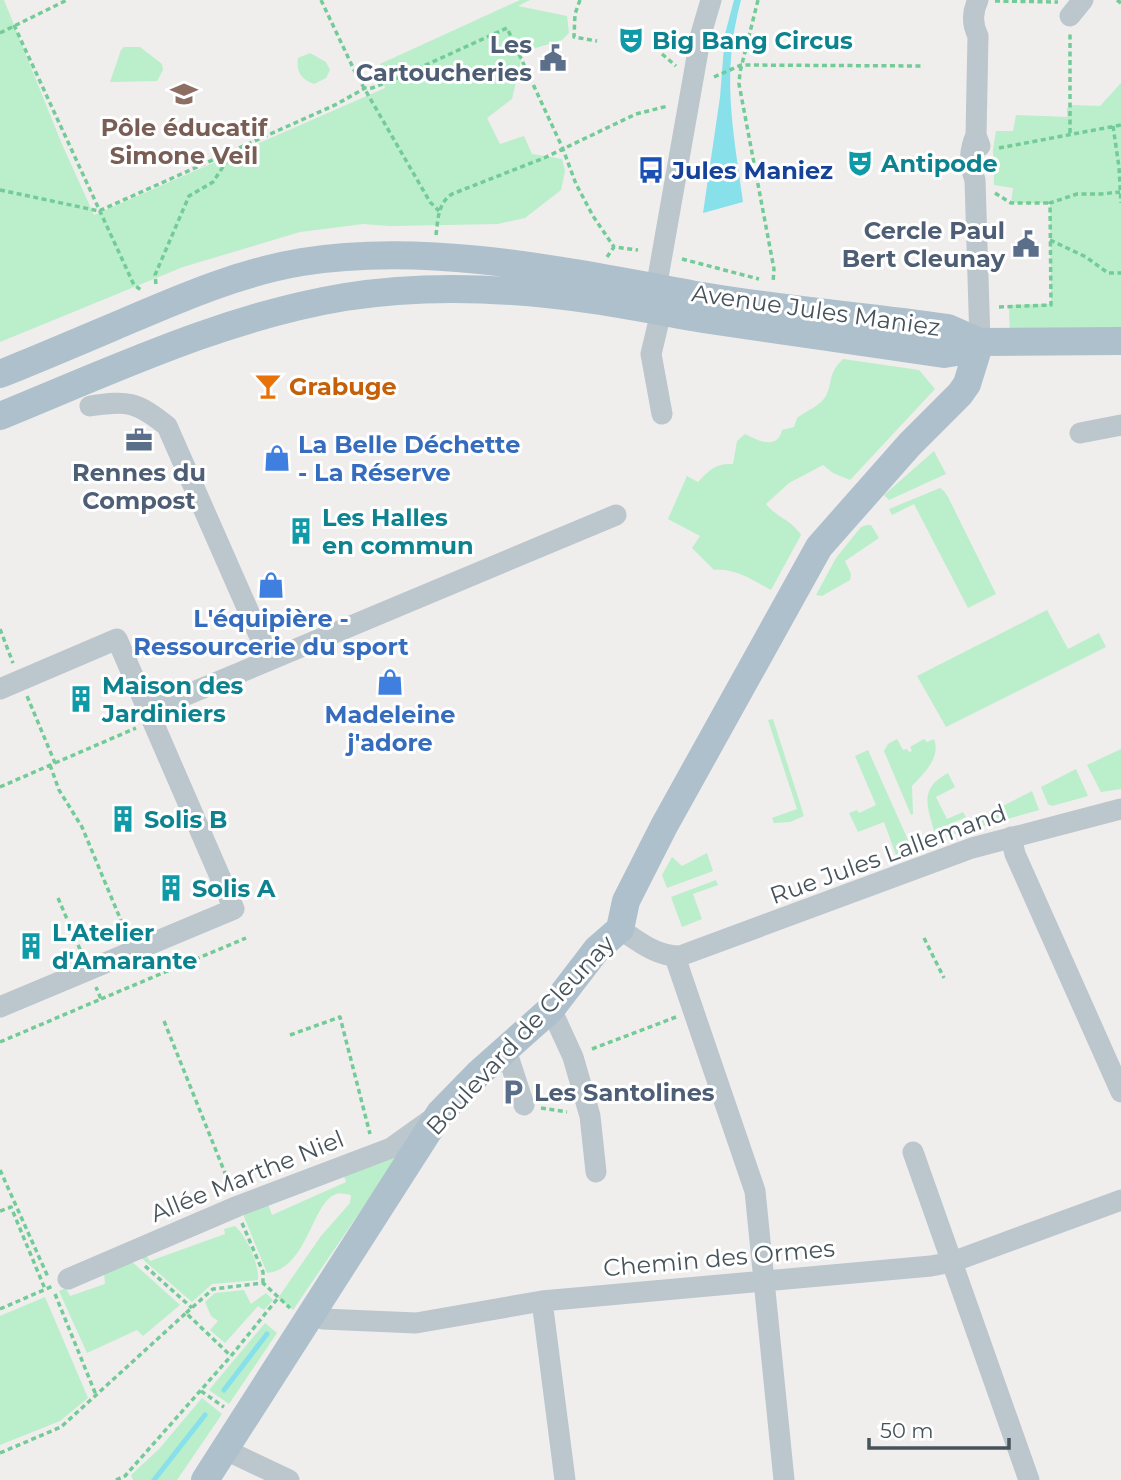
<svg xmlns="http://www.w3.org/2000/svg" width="1121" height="1480" font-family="Montserrat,sans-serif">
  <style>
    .green { fill: #bbeeca }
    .water { fill: #88e0eb }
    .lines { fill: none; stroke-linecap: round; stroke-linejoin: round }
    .stream { stroke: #88e0eb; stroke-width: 5 }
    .path { stroke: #73cc97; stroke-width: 3.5; stroke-dasharray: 5 3.5; stroke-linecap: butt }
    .minor { stroke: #bbc6cd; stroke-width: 21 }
    .major { stroke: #adc0cc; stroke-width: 28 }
    .labels { text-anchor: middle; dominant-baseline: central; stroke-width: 6; stroke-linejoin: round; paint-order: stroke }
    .culture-label { font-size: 24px; font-weight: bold; fill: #0d838f; stroke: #fff; text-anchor: start }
    .service-label { font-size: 24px; font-weight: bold; fill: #4e5e75; stroke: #fff; text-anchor: end }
    .education-label { font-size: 24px; font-weight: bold; fill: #785e54; stroke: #fff }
    .transit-label { font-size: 24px; font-weight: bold; fill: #164399; stroke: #fff; text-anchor: start }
    .street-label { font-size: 24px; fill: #46535a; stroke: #fff }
    .food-label { font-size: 24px; font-weight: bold; fill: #c56008; stroke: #fff; text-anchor: start }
    .shop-label { font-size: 24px; font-weight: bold; fill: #366cbe; stroke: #fff }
  </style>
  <rect width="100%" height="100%" fill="#f0eded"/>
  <path class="green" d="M0 0H4L61 142 94 215 385 88 380 64 520 0H530L518 6 567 16 569 33 562 40 523 52 512 99 487 118 500 144 524 136 532 154 562 159 565 171 561 190 525 218 498 224 390 226 363 224 300 232 183 267 0 342Z
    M124 47H140L162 64 163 70 157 81 110 82 121 50Z
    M310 53 326 62 330 70 326 78 314 84C301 79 296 72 298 58Z
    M1121 83V340L1010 342 1009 305 1051 304 1050 203H1011L1013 188 994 185 993 150 996 131H1013L1016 115 1067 117V108L1072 105 1100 106Z
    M843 359 919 370 935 389 850 480 833 473 823 465 789 483 766 504C776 517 793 521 801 535L771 590C752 580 736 568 714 570L692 548 700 536 668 519 687 476 698 482C709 470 716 463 733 464L737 441 745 434C758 441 778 450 782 430L794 427 797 418C806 411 820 406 826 396 834 379 827 375 843 359Z
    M934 451 946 474 889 500 884 495Z
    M940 488 944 491 948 497 996 594 968 608 914 504 892 515 889 509Z
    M867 525H871L879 538 845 561 851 574 850 580 822 596 816 595 836 558 861 527Z
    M1047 610 1068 649 1099 633 1106 647 946 727 917 676Z
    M773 719 804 816 790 822 774 823 772 818 797 809 768 720Z
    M897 739 903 750 907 749 909 752 912 751 910 747 924 739 927 742 934 739C941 758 924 773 912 786L913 814 911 815 884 751 888 744Z
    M1121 749V789L1101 792 1087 765Z
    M868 750 912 849 896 855 884 822 858 832 849 813 857 810 859 813 876 805 855 756Z
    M1076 769 1088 796 1052 806 1048 804 1041 787Z
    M948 773 955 787 936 797 947 819 963 812 966 817 934 831C927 804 919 789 948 773Z
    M1032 791 1039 810 941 838Z
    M707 853 713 871 667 888 662 875 672 857 682 866Z
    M716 880 718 885 693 894 702 919 682 927 671 897Z
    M400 1153 293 1310 278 1298 321 1236 350 1203 351 1195C345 1194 340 1192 334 1195 312 1205 306 1270 267 1273L243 1214 268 1204 272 1215 346 1182 343 1173Z
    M235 1226C247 1237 259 1263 258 1280L212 1284 192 1302 140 1257 146 1255 150 1261 225 1234 224 1229Z
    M131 1261 180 1305 143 1336 137 1330 87 1353 59 1291 66 1288 70 1296 105 1284 104 1273Z
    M244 1290 251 1304 266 1293 273 1300 264 1310 258 1306 225 1343 210 1330 218 1321 211 1316 205 1302 215 1293Z
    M45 1297 88 1398 60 1421 0 1445V1316Z
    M265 1323 277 1333 229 1404 209 1390Z
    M202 1398 222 1414 177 1480H133L131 1475 159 1449Z"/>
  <path class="water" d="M734 0H741C721 74 733 128 743 202L703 213 720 97 725 34Z"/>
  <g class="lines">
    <path class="stream" d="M224 1390 267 1334
      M154 1480 205 1415"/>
    <path class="path" d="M321 0 356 74 430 202 439 211
      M580 0 575 14 574 37 597 41
      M758 0 740 72 739 84 774 269 773 283
      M1117 0 1121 3
      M995 1 1058 2
      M14 25 134 285 141 290
      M0 33 67 0
      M662 54 676 66
      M714 77 741 65 924 66
      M1113 126 1119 167 1121 203
      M1070 133V34
      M999 148 1121 125
      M0 190 99 211 337 104 365 88H372L395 79 507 28 563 149 576 184 593 216 614 247
      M995 193 1011 203H1050
      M436 235C438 219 438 203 452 194L544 158 636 114 668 106
      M1050 240 1086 257 1108 273H1121
      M607 257 614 247 638 250
      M682 259 759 279
      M156 284 155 275 189 196 213 182 232 153
      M999 307 1051 305 1050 203 1077 194H1101L1120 192
      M0 629 13 663
      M55 763 136 728
      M50 765 59 790 82 827 127 935
      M0 787 55 763 27 696
      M58 898 82 954
      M924 938 944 978
      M101 999 246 938
      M164 1021 231 1188
      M290 1035 340 1017 370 1134
      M0 1042 101 999 96 987
      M592 1049 676 1017
      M541 1108 567 1112
      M0 1170 48 1277
      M0 1211 11 1207 45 1289
      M242 1223 263 1272V1283
      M145 1266 192 1308
      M55 1294 96 1395
      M0 1309 53 1286
      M186 1313 213 1289 263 1283 290 1308
      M201 1391 224 1407
      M0 1453 61 1427 186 1313 231 1356
      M116 1480 125 1476 231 1356 278 1298"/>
    <path class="minor" d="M978 0C972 12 972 24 978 36L976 135 980 146
      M1070 16 1083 0
      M976 135C969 151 969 164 975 180L980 342
      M654 300 701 34 711 0
      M661 312 651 354 662 414
      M90 406C128 400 137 402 167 426L270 660
      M1080 433 1121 425
      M0 689 117 639 234 909 0 1007
      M148 711 616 515
      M1011 837 1015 854 1121 1092
      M620 929C638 941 657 957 680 956L972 848 1121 809
      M675 957 755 1191 784 1480
      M551 1009 573 1057 590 1116 596 1172
      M506 1050 524 1105
      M913 1152 1029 1480
      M68 1279 238 1206 391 1148 433 1118
      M542 1301 565 1480
      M313 1315 323 1319 416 1323 542 1301 931 1266 952 1262 1121 1200
      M226 1450 289 1480"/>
    <path class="major" d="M980 342 1121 341
      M0 374C38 359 75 343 113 327 174 301 236 273 302 262 431 241 574 273 702 296 783 310 866 316 948 328L980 342
      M0 416C113 370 224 317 345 297 427 284 512 288 593 300 630 305 666 313 703 319 783 331 864 342 944 354L969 350 980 342
      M205 1480 440 1113 478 1074 551 1009 597 949 620 929 626 901 664 826 819 547 910 444 960 394 967 384 980 342"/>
  </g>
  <defs>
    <symbol id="theatre-bare" viewBox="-9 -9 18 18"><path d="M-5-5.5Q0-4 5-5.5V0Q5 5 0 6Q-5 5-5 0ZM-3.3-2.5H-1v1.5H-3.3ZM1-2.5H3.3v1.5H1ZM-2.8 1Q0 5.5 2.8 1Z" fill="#0f9aa8" stroke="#fff" stroke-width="2.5" paint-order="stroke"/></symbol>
    <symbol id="civic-bare" viewBox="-9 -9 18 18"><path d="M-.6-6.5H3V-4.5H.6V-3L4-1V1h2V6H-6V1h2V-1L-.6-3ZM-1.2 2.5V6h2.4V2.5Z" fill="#5c6f8a" stroke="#fff" stroke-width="2.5" paint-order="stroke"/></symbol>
    <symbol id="school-bare" viewBox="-9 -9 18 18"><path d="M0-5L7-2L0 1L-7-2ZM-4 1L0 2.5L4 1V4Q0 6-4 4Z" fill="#8d6e63" stroke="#fff" stroke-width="2.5" paint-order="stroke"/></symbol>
    <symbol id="bus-bare" viewBox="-9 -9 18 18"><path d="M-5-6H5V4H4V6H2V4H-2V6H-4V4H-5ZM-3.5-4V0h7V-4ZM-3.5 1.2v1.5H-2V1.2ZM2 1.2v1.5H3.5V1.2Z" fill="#1a4fb4" stroke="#fff" stroke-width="2.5" paint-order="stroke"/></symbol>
    <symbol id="bar-bare" viewBox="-9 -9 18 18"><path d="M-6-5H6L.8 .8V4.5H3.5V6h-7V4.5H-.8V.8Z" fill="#e8710a" stroke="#fff" stroke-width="2.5" paint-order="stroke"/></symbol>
    <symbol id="office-bare" viewBox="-9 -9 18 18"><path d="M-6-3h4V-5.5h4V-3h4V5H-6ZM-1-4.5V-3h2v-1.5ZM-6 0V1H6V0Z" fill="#5c6f8a" stroke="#fff" stroke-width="2.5" paint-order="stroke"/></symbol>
    <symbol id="shop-bare" viewBox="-9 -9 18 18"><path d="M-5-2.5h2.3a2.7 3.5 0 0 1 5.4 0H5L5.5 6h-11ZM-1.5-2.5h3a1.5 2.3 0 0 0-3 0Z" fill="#3f7fe0" stroke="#fff" stroke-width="2.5" paint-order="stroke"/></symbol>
    <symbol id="building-bare" viewBox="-9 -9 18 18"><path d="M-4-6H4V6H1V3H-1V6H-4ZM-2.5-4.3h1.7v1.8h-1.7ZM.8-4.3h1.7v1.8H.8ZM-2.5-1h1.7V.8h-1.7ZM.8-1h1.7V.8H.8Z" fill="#0f9aa8" stroke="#fff" stroke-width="2.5" paint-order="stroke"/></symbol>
    <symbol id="parking-bare" viewBox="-9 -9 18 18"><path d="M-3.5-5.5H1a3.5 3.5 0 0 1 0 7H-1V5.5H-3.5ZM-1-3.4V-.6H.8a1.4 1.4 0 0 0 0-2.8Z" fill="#5c6f8a" stroke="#fff" stroke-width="2.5" paint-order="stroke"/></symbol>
  </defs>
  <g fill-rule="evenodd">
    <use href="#theatre-bare" x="612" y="21" width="38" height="38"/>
    <use href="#civic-bare" x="534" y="39" width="38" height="38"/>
    <use href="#school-bare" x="165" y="75" width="38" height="38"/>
    <use href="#theatre-bare" x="841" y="144" width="38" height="38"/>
    <use href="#bus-bare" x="632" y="151" width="38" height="38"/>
    <use href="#civic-bare" x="1007" y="225" width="38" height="38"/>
    <use href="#bar-bare" x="249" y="367" width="38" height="38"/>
    <use href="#office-bare" x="120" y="421" width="38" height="38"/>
    <use href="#shop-bare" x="258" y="439" width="38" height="38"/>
    <use href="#building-bare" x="282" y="512" width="38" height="38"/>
    <use href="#shop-bare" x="252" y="566" width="38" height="38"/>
    <use href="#shop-bare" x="371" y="663" width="38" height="38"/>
    <use href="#building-bare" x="62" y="680" width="38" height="38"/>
    <use href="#building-bare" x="104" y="800" width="38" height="38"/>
    <use href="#building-bare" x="152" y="869" width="38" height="38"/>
    <use href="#building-bare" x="12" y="927" width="38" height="38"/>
    <use href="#parking-bare" x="494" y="1073" width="38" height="38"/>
  </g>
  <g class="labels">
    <g class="culture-label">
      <text x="652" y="40">Big Bang Circus</text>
      <text x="881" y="163">Antipode</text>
      <text x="322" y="517">Les Halles<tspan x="322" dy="28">en commun</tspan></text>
      <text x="102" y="685">Maison des<tspan x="102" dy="28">Jardiniers</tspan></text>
      <text x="144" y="819">Solis B</text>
      <text x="192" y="888">Solis A</text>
      <text x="52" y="932">L'Atelier<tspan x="52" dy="28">d'Amarante</tspan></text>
    </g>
    <g class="service-label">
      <text x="532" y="44">Les<tspan x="532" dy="28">Cartoucheries</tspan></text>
      <text x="1005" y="230">Cercle Paul<tspan x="1005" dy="28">Bert Cleunay</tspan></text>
      <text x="139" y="472" text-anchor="middle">Rennes du<tspan x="139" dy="28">Compost</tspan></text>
      <text x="534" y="1092" text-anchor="start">Les Santolines</text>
    </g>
    <g class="education-label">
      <text x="184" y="127">Pôle éducatif<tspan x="184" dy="28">Simone Veil</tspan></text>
    </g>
    <g class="transit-label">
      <text x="672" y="170">Jules Maniez</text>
    </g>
    <g class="street-label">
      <text transform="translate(816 310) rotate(8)">Avenue Jules Maniez</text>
      <text transform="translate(888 854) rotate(-20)">Rue Jules Lallemand</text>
      <text transform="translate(520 1035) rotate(-47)">Boulevard de Cleunay</text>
      <text transform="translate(247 1176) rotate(-22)">Allée Marthe Niel</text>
      <text transform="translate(719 1258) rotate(-5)">Chemin des Ormes</text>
    </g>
    <g class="food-label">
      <text x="289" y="386">Grabuge</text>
    </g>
    <g class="shop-label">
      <text x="298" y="444" text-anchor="start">La Belle Déchette<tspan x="298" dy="28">- La Réserve</tspan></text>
      <text x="271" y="618">L'équipière -<tspan x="271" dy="28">Ressourcerie du sport</tspan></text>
      <text x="390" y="714">Madeleine<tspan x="390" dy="28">j'adore</tspan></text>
    </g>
  </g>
  <path d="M869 1438v10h140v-10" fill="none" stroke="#46535a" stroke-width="3.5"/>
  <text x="880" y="1438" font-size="21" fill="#46535a" stroke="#ffffff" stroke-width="5" paint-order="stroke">50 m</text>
</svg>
